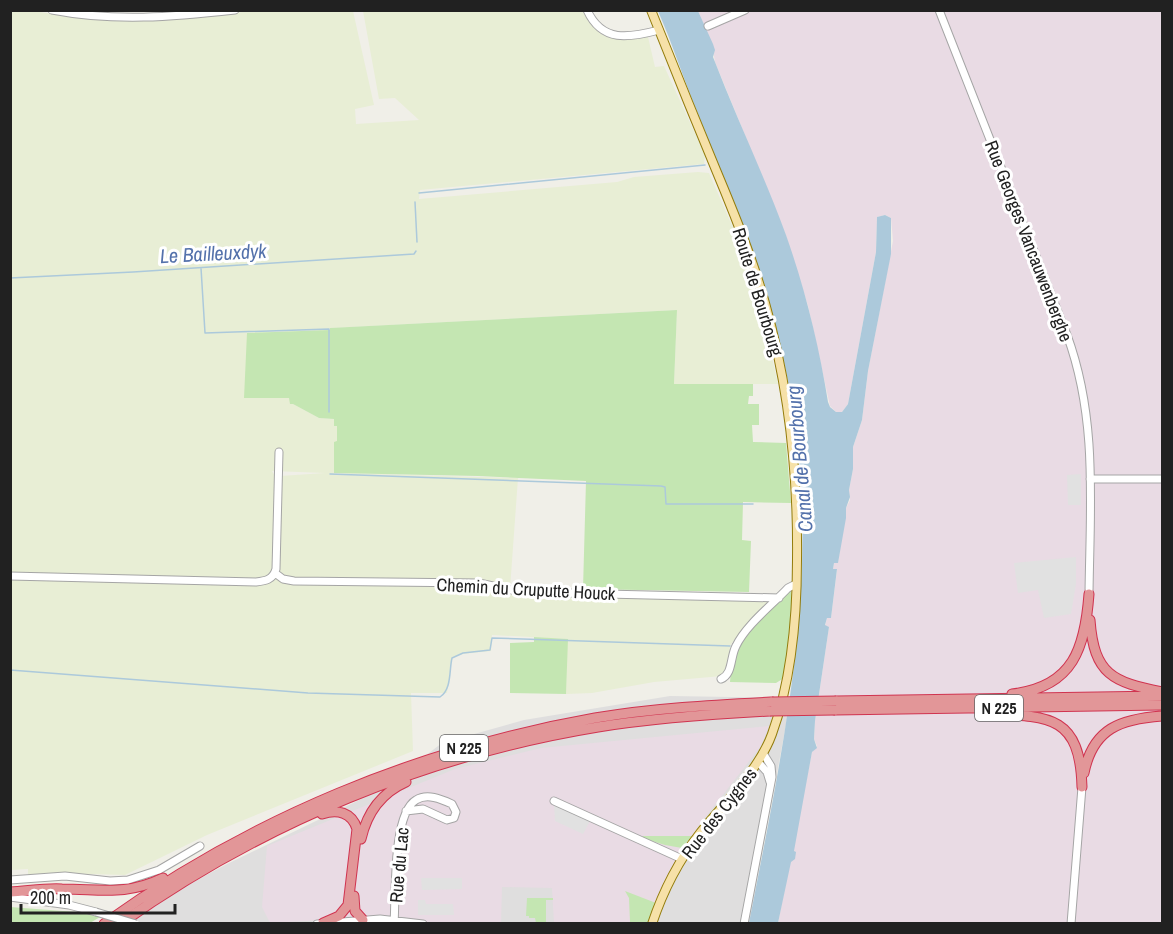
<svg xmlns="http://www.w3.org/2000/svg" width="1173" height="934" font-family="'Archivo Narrow',sans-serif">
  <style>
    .residential { fill: #dfdede }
    .industrial { fill: #e9dbe4 }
    .farmland { fill: #e8eed5 }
    .grass { fill: #c4e6b2 }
    .parking { fill: #e1e1e1 }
    .water { fill: #acc9db }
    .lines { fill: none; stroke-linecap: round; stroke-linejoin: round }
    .stream { stroke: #acc9db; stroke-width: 1.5 }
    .minor-casing { stroke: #a5a5a5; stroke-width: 9 }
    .major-casing { stroke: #937c0b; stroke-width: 10 }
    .highway-casing { stroke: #d03450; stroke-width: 11 }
    .minor { stroke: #fff; stroke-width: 7 }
    .major { stroke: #f6e1a8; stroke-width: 8 }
    .highway { stroke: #e29698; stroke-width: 9 }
    .minor-bridge-casing { stroke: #a5a5a5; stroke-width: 9; stroke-linecap: butt }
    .highway-bridge-casing { stroke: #d03450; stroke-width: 11; stroke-linecap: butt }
    .minor-bridge { stroke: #fff; stroke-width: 7 }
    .highway-bridge { stroke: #e29698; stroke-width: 9 }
    .labels { text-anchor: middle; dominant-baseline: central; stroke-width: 6; stroke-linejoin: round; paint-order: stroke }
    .shield { fill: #fff; stroke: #646464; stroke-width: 1.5 }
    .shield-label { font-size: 16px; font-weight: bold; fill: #212121 }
    .street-label { font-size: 18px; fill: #212121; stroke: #fff }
    .water-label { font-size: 20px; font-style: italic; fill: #5371ab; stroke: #fff }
  </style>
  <rect width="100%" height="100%" fill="#f0efe8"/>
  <path class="residential" d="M670 696 791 698 749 923 130 924 175 892 225 865 382 789 442 743 524 720Z"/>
  <path class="industrial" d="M698 11H1162V923H778L812 752 817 746 814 739 815 721 829 627 825 626 827 618H831L837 570 833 569 834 562H838L846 508 850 500 849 490 853 469V447L862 420 868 371 893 241 891 218 885 215 877 217 876 252 848 404 842 412H836L830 406 808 306 785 233 715 62 712 44Z
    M769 726 761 746 700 824 675 864 649 923H554L552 888 502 887 501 923H429L398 916 270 923 262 907 267 846 455 769 541 748Z"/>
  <path class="farmland" d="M260 10 353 11 374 105 355 109 356 124 419 120 395 98 379 99 363 11H583L601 34 615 39 648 37 655 67 664 66 705 155 704 164 420 190 419 199 617 182 634 177 698 172 709 173 737 237 757 293 778 384H674L677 310 331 328 289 398 293 404 319 418 334 419 337 426V442H334V473L518 478 510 589 488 583 287 578 280 573 278 567 280 476 325 473 272 471 276 478 274 570 265 579 11 575V11H33L80 18 161 21Z
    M276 578 280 580 481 585 528 594 770 601 731 644 725 670 722 676 654 682 592 693 566 694 567 639 492 635 491 651 463 654 452 657 447 693H411L413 751 207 835 125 875 56 873 28 876V869L11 870V579L268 583Z"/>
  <path class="grass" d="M677 310 674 384H753V396H749L748 404H759V425H752L753 442 786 443 791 503 743 502 742 540 751 541 749 592 583 589 586 481 478 476 334 473V442L337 441V426H334V419L319 418 293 404H290L289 398H244L247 333 330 330V328Z
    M788 591H791L792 600 788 658 784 678 776 683 730 682 731 671 740 641Z
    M534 637 568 639 566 694 510 693V643L534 642Z
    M643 836H692L682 848 665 845 642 838Z
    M625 891 656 903 648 923 630 922 629 898Z
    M527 898H553V900H546V923H536L535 918H529V916H526Z
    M10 907 76 912 100 917 90 923H11Z"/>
  <path class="parking" d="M1081 474V505H1068L1067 475Z
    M1076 557V584L1071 614 1044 618 1038 590 1018 593 1014 563Z
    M554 804 590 821 583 834 555 821Z
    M421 878H462V889L422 890Z
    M418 900H425L426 904H453L454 915H418Z"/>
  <path class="water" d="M658 11H698L713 44 715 50 713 57C736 117 764 175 786 235 805 289 819 345 828 402L830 407 836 412H842L848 404 876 252 877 217 885 215 891 218V254L868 371 862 420 853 447V469L849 490 850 497 846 508V518L838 563H834L833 569H837L831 618H827L825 625 829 627 815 721 814 739 817 748 812 752 794 851 796 852 795 859 791 862 778 923H749C781 757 820 588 794 417 778 306 737 210 695 107 682 74 672 43 658 11Z"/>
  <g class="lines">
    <path class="stream" d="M419 193 705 165
      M415 202 417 242
      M201 268 205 333 329 329V412
      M10 278 133 272 414 254 416 251
      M330 474 661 486 665 487 666 504H753
      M10 670 308 693 440 697C452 689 449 670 452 658L463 653 490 650 492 638 730 646"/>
    <defs>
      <path id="minor" d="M52 10C114 22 173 17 235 10
        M587 10C602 43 629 38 659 30
        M939 10 1067 335C1098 419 1090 506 1089 594
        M708 26 745 10
        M1090 479H1162
        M275 573 283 579 294 581 479 583 521 592 779 598
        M10 576 256 582C265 581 273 580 276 569L279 452
        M721 679C733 674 730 657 736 646 746 625 772 605 788 588L796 584
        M758 762 767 772 770 782
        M554 801 682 859
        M10 880 65 876 110 881 128 880 159 870 200 846
        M10 897 69 905 96 912
        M317 924 380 919 423 924
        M394 924C396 897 392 814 416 800 427 793 441 799 452 804L456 812 454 818 447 820 423 809 406 811
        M744 924 772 777 771 766 763 753
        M1071 924 1082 787"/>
      <path id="major" d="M651 10C672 63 694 117 716 170 734 213 752 257 765 303 789 387 798 473 797 560 797 619 792 679 772 734 759 770 724 803 700 833 679 860 663 891 652 924"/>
      <path id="highway" d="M1090 620C1094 675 1113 682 1162 692
        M1012 694C1074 687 1085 647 1089 594
        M836 701 1162 696
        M835 710 1162 705
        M986 714C1048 716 1080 714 1082 787
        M1084 773C1093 728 1121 719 1162 716
        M322 814C337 809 352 812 357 829L348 905 339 916 323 923
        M361 839C367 813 381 793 406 782
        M10 892C28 891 45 888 62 889 102 889 125 896 163 878
        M354 896 355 911 363 920
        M104 924C250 819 419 749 595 718 653 708 713 705 772 702
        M120 924C262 823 427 755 598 727 655 718 712 714 770 711"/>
    </defs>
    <use href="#minor" class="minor-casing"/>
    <use href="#major" class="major-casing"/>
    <use href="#highway" class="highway-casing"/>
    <use href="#minor" class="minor"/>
    <use href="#major" class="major"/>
    <use href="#highway" class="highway"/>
    <defs>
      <path id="minor-bridge" d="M96 912 136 924"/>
      <path id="highway-bridge" d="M772 702 836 701
        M770 711 835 710"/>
    </defs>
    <use href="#minor-bridge" class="minor-bridge-casing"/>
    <use href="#highway-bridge" class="highway-bridge-casing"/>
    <use href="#minor-bridge" class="minor-bridge"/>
    <use href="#highway-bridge" class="highway-bridge"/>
  </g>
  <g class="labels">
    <g class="shield">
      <rect x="975" y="695" width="48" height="26" rx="4.5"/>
      <rect x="440" y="735" width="48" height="26" rx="4.5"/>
    </g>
    <g class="shield-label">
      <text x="999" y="708">N 225</text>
      <text x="464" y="748">N 225</text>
    </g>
    <g class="street-label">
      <text transform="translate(1029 241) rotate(69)">Rue Georges Vancauwenberghe</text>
      <text transform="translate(758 292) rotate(73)">Route de Bourbourg</text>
      <text transform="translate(526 589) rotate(3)">Chemin du Cruputte Houck</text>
      <text transform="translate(719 813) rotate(-52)">Rue des Cygnes</text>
      <text transform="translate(399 865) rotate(-85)">Rue du Lac</text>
    </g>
    <g class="water-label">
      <text transform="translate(213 253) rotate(-3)">Le Bailleuxdyk</text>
      <text transform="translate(799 459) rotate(-95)">Canal de Bourbourg</text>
    </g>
  </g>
  <rect width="1173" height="934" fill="none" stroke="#212121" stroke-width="24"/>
  <path d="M21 904v9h154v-9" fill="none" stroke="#212121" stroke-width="3"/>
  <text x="30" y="904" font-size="18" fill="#212121" stroke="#ffffff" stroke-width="4.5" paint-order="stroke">200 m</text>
</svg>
